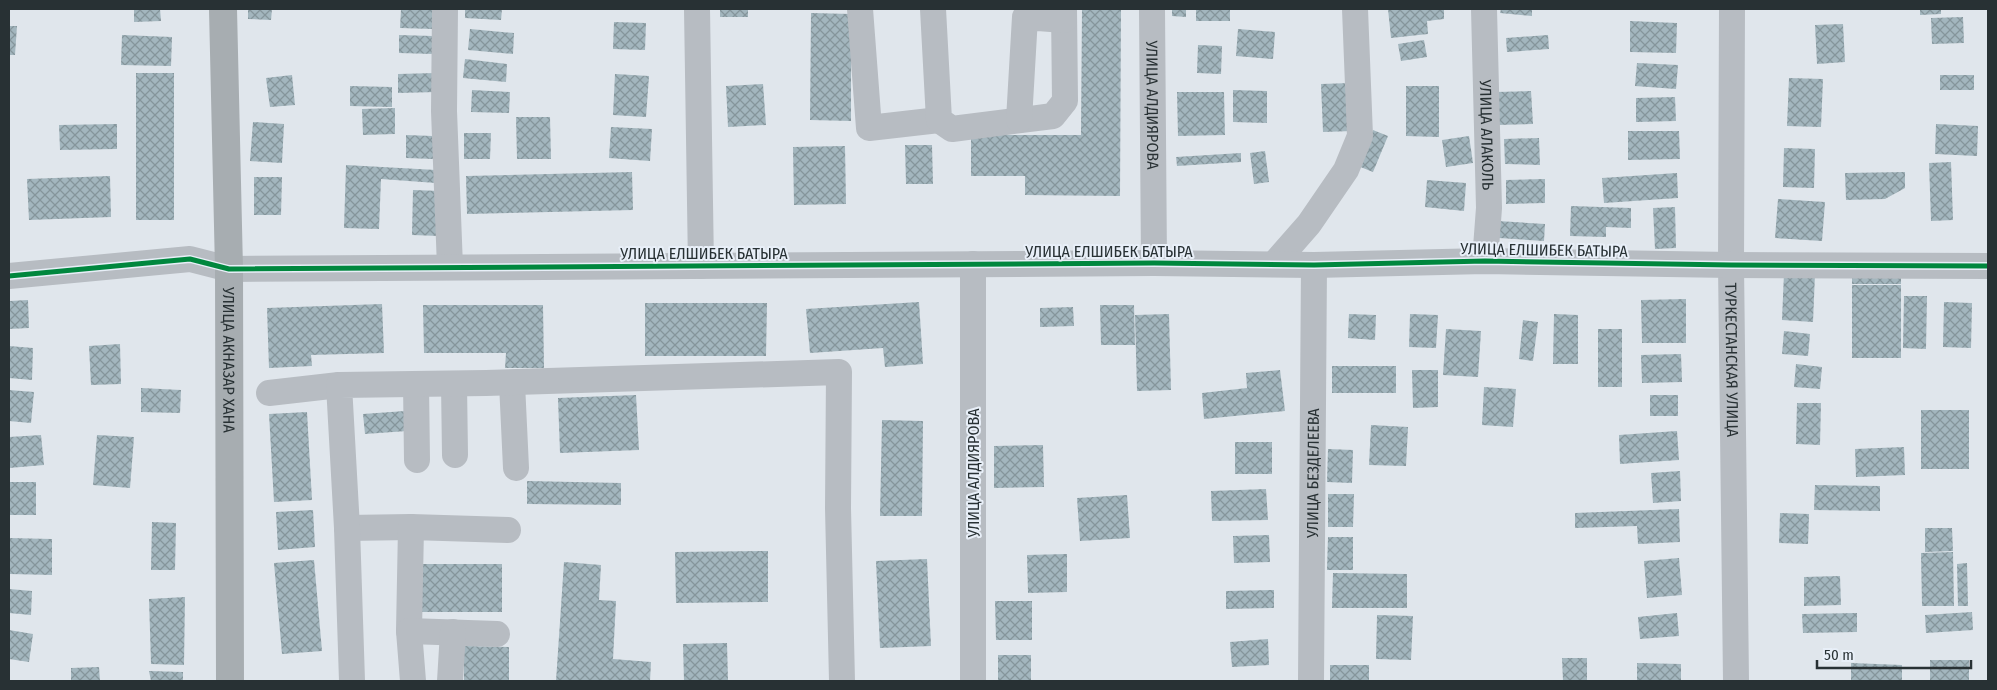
<svg xmlns="http://www.w3.org/2000/svg" width="1997" height="690" font-family="'Fira Sans Condensed',sans-serif">
  <style>
    .building { fill: url(#building-cross-hatch) }
    .lines { fill: none; stroke-linecap: round; stroke-linejoin: round }
    .minor { stroke: #b7bcc2; stroke-width: 26 }
    .major { stroke: #a7adb1; stroke-width: 28 }
    .cycleway-casing { stroke: #e8eff8; stroke-width: 8 }
    .cycleway { stroke: #00873e; stroke-width: 5 }
    .labels { text-anchor: middle; dominant-baseline: central; stroke-width: 4; stroke-linejoin: round; paint-order: stroke }
    .street-label { font-size: 16px; fill: #283134; stroke: #e8eff8 }
  </style>
  <defs>
    <pattern id="building-cross-hatch" width="8" height="8" patternUnits="userSpaceOnUse" patternTransform="scale(1.25)"><rect width="8" height="8" fill="#a3b6be"/><path d="M0 0l8 8M0 8l8-8" fill="none" stroke="#85959b"/></pattern>
  </defs>
  <rect width="100%" height="100%" fill="#e0e6ec"/>
  <path class="building" d="M134 9H160L161 21 134 22Z
    M248 9H272L271 20 248 19Z
    M401 9H434L433 29 400 28Z
    M465 9H502L501 20 465 18Z
    M720 9H748V17H720Z
    M1082 9H1121L1120 196 1025 195V176H971V135H1081Z
    M1172 9H1186V17L1172 16Z
    M1196 9H1230V21H1196Z
    M1388 9H1444V19L1427 21 1428 34 1391 38Z
    M1501 9H1532V16L1500 13Z
    M1920 9H1941V14L1920 15Z
    M811 13 851 14V121L810 120Z
    M1963 17 1964 43 1932 44 1931 18Z
    M1630 21 1677 23 1676 53 1630 52Z
    M614 22 646 23 645 50 613 49Z
    M1843 24 1845 62 1817 64 1815 25Z
    M9 26H17L15 55H9Z
    M470 29 514 33 513 54 468 50Z
    M1238 29 1275 32 1273 59 1236 56Z
    M122 35 172 37 171 66 121 65Z
    M399 35 433 36V54L399 53Z
    M1548 35 1549 49 1507 52 1506 38Z
    M1424 40 1427 57 1401 61 1398 44Z
    M1198 45 1222 46 1221 74 1197 73Z
    M465 59 507 64 506 82 463 78Z
    M1637 63 1678 65 1676 89 1635 86Z
    M136 73H174V220H136Z
    M436 73 437 92 398 93V74Z
    M615 74 649 76 646 117 613 115Z
    M292 75 295 105 270 107 266 78Z
    M1940 75H1974V90H1940Z
    M1789 78 1823 79 1821 127 1787 126Z
    M1351 83 1353 131 1323 132 1321 84Z
    M763 84 766 125 728 127 726 86Z
    M350 86 392 87V107L350 106Z
    M1406 86H1439V137L1406 136Z
    M472 90 510 92 509 113 471 112Z
    M1233 90 1267 91V123L1233 122Z
    M1531 91 1533 124 1497 125 1496 92Z
    M1177 92H1224L1225 135 1178 136Z
    M1675 97 1676 121 1636 122V98Z
    M395 108V134L363 135 362 109Z
    M516 117H550L551 159H517Z
    M253 122 284 124 282 163 250 161Z
    M117 124V149L60 150 59 125Z
    M1936 124 1978 126 1977 156 1935 154Z
    M611 127 652 129 650 161 609 158Z
    M1373 130 1388 136 1373 172 1358 166Z
    M1628 131H1679L1680 159 1628 160Z
    M464 133H491L490 159H464Z
    M406 135 433 136V159L406 158Z
    M1469 136 1473 163 1446 167 1442 140Z
    M1539 138 1540 165 1505 164 1504 139Z
    M905 145H932L933 184H906Z
    M845 146 846 204 794 205 793 147Z
    M1784 148 1815 149 1814 188 1783 187Z
    M1265 151 1269 182 1254 184 1250 153Z
    M1241 153V162L1177 166 1176 157Z
    M1951 162 1953 220 1931 221 1929 163Z
    M346 165 436 170V183L381 179 379 229 344 228Z
    M632 172 633 210 467 214 466 176Z
    M1905 172V188L1885 199 1846 200 1845 173Z
    M1677 173 1678 198 1604 203 1602 178Z
    M110 176 111 217 29 220 27 179Z
    M254 177H282L281 215H254Z
    M1545 179V203L1506 204V180Z
    M1427 180 1466 183 1464 211 1425 207Z
    M413 190 441 191 439 236 412 235Z
    M1778 199 1825 202 1822 241 1775 238Z
    M1571 206 1631 208V228L1606 227V237L1570 236Z
    M1675 207 1676 248 1655 249 1653 208Z
    M1498 221 1545 224 1544 241 1499 238Z
    M1852 272H1901V284H1852Z
    M1784 273 1815 274 1813 322 1782 320Z
    M1852 285H1901V358H1852Z
    M1904 296H1927L1926 349 1903 348Z
    M1686 299V343H1642L1641 300Z
    M28 300 29 328 9 329V301Z
    M919 302 923 364 885 367 883 348 810 353 806 309Z
    M1944 302 1972 303 1971 348 1943 347Z
    M645 303H767L766 356H645Z
    M382 304 384 353 311 355 312 366 269 368 267 308Z
    M423 305H543L544 368H505L506 353H424Z
    M1100 305H1134L1135 345H1101Z
    M1073 307 1074 326 1040 327V308Z
    M1169 314 1171 390 1137 391 1135 315Z
    M1349 314 1376 315 1375 340 1348 338Z
    M1410 314 1438 315 1436 348 1409 347Z
    M1554 314 1578 315V364H1553Z
    M1523 320 1538 322 1533 361 1519 359Z
    M1446 329 1481 331 1478 377 1443 375Z
    M1598 329H1622V387H1598Z
    M1784 331 1810 334 1808 356 1782 354Z
    M120 344 121 384 91 385 89 346Z
    M9 346 33 348 32 380 9 378Z
    M1681 354 1682 382 1642 383 1641 355Z
    M1796 364 1822 367 1820 389 1794 387Z
    M1332 366H1396V393H1332Z
    M1280 370 1285 411 1204 419 1202 393 1247 388 1246 373Z
    M1412 370H1438V407L1413 408Z
    M1484 387 1516 389 1513 427 1482 425Z
    M141 388 181 390 180 413 141 412Z
    M9 390 34 392 31 423 9 421Z
    M636 395 639 450 560 453 558 398Z
    M1650 395H1678V416H1650Z
    M1797 403H1821L1820 445 1796 444Z
    M1921 410H1969V469H1921Z
    M405 411 407 431 365 434 363 414Z
    M307 412 312 500 274 502 269 414Z
    M882 420 923 421 922 516H880Z
    M1371 425 1408 427 1406 466 1369 465Z
    M1677 431 1679 460 1620 464 1619 435Z
    M41 435 44 465 9 468V437Z
    M97 435 134 437 130 488 93 485Z
    M1235 442H1272V474H1235Z
    M1043 445 1044 487 994 488V446Z
    M1904 447 1905 475 1856 477 1855 449Z
    M1328 449 1353 450 1352 483 1327 482Z
    M1680 471 1681 501 1653 503 1651 473Z
    M527 481 621 483V505L527 504Z
    M9 482H36V515H9Z
    M1815 485 1880 486V511L1814 510Z
    M1266 489 1268 520 1212 521 1211 491Z
    M1328 494H1354L1353 527H1328Z
    M1127 495 1130 538 1080 541 1077 498Z
    M1679 509 1680 542 1638 544 1637 526 1575 528V513Z
    M313 510 315 547 278 550 276 512Z
    M1780 513 1809 514 1808 544 1779 543Z
    M152 522 176 523 175 570H151Z
    M1925 528H1952L1953 551 1925 552Z
    M1269 535 1270 562 1234 563 1233 536Z
    M1328 537H1353V570H1327Z
    M9 538 52 539V575L9 574Z
    M768 551V602L676 603 675 552Z
    M1953 552 1954 606H1922L1921 553Z
    M1067 554V592L1028 593 1027 555Z
    M1679 558 1682 595 1647 598 1644 561Z
    M927 559 931 646 880 648 876 561Z
    M314 560 322 651 282 654 274 563Z
    M564 562 601 565 599 600 616 601 613 659 651 662 650 681H556Z
    M1967 563 1968 606H1958L1957 564Z
    M419 564H502V612H419Z
    M1333 573 1407 574V608H1332Z
    M1840 576 1841 605 1804 606V577Z
    M9 589 32 591 31 615 9 613Z
    M1274 590V608L1226 609V591Z
    M185 597 184 665 151 664 149 599Z
    M995 601H1032V640H996Z
    M1972 612 1973 630 1926 633 1925 615Z
    M1677 613 1679 636 1640 639 1638 617Z
    M1857 613V632L1803 633 1802 614Z
    M1377 615 1413 616 1411 660 1376 659Z
    M9 630 33 634 29 662 9 659Z
    M1268 639 1269 665 1232 667 1230 642Z
    M727 643 728 681H684L683 644Z
    M464 646 509 647V681H464Z
    M998 655H1031V681H998Z
    M1562 658H1587V681H1563Z
    M1930 660H1969V681H1930Z
    M1637 663 1681 664V681H1637Z
    M1851 663 1902 665V681H1851Z
    M1330 665H1369V681H1330Z
    M99 667 100 681H71V668Z
    M149 671 183 672V681H151Z"/>
  <g class="lines">
    <g class="minor">
      <path d="M445 9 444 111 450 267"/>
      <path d="M697 9 701 266"/>
      <path d="M860 9 869 128 939 120"/>
      <path d="M933 9 939 120 952 129 1053 116 1065 101 1064 9"/>
      <path id="s1" d="M1152 9 1154 263"/>
      <path id="s2" d="M1484 9 1489 208 1485 261"/>
      <path id="s3" d="M1732 9 1731 265 1736 681"/>
      <path d="M1019 120 1025 17 1064 20"/>
      <path d="M1274 264 1309 224 1346 170 1360 136 1355 9"/>
      <path d="M9 276 190 259 229 269 1154 263 1314 265 1485 261 1731 265 1988 266"/>
      <path d="M512 383 516 468"/>
      <path d="M416 384 417 460"/>
      <path d="M454 384 455 455"/>
      <path d="M269 393 339 385"/>
      <path d="M347 528 411 527"/>
      <path d="M409 631 411 527 508 530"/>
      <path d="M352 681 347 528 339 385 486 383 839 372 838 508 842 681"/>
      <path d="M413 681 409 631 497 634"/>
      <path d="M450 681 453 632"/>
      <path d="M973 681V264"/>
      <path id="s4" d="M1311 681 1314 265"/>
    </g>
    <path class="major" id="s5" d="M223 9 229 269 230 681"/>
    <defs>
      <path id="cycleway" d="M9 276 190 259 229 269 1154 263 1314 265 1485 261 1731 265 1988 266"/>
    </defs>
    <use href="#cycleway" class="cycleway-casing"/>
    <use href="#cycleway" class="cycleway"/>
  </g>
  <g class="labels">
    <g class="street-label">
      <text stroke="none"><textPath href="#s1" startOffset="96">УЛИЦА АЛДИЯРОВА</textPath></text>
      <text stroke="none"><textPath href="#s2" startOffset="126">УЛИЦА АЛАКОЛЬ</textPath></text>
      <text transform="translate(1544 250) rotate(1)">УЛИЦА ЕЛШИБЕК БАТЫРА</text>
      <text x="1109" y="251">УЛИЦА ЕЛШИБЕК БАТЫРА</text>
      <text x="704" y="253">УЛИЦА ЕЛШИБЕК БАТЫРА</text>
      <text stroke="none"><textPath href="#s5" startOffset="351">УЛИЦА АКНАЗАР ХАНА</textPath></text>
      <text stroke="none"><textPath href="#s3" startOffset="351">ТУРКЕСТАНСКАЯ УЛИЦА</textPath></text>
      <text transform="translate(973 473) rotate(-90)">УЛИЦА АЛДИЯРОВА</text>
      <text stroke="none"><textPath href="#s4" startOffset="208">УЛИЦА БЕЗДЕЛЕЕВА</textPath></text>
    </g>
  </g>
  <rect width="1997" height="690" fill="none" stroke="#283134" stroke-width="20"/>
  <path d="M1817 660v8h154v-8" fill="none" stroke="#283134" stroke-width="2.5"/>
  <text x="1824" y="660" font-size="15" fill="#283134" stroke="#e8eff8" stroke-width="4" paint-order="stroke">50 m</text>
</svg>
